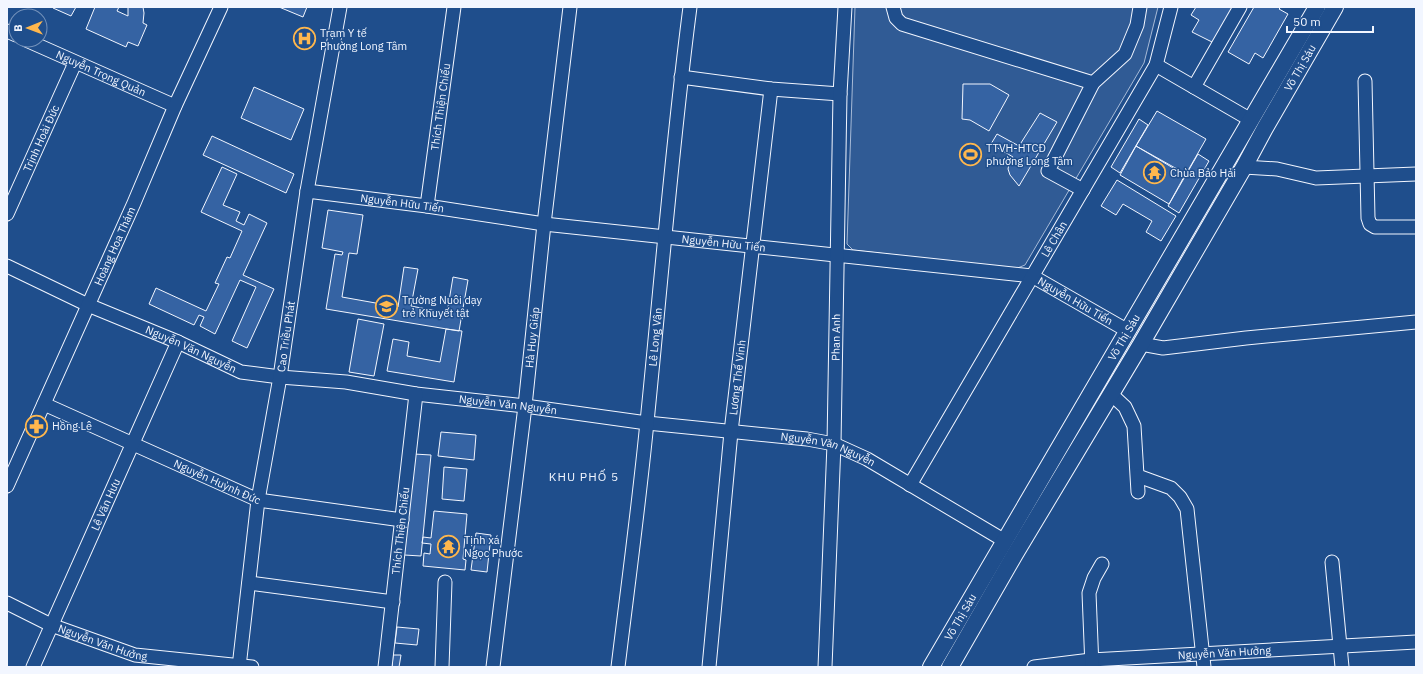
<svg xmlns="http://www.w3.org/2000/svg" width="1423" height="674" font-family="'IBM Plex Sans',sans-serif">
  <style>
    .pitch { fill: #305b95; stroke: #a8bbd7 }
    .building { fill: #3563a3; stroke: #f2f6ff }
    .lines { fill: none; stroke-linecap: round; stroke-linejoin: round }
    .minor-casing { stroke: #f2f6ff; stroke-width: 15 }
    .major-casing { stroke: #f2f6ff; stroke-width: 18 }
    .minor { stroke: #1f4e8c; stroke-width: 13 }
    .major { stroke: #1f4e8c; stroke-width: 16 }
    .labels { text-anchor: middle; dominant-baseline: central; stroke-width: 3; stroke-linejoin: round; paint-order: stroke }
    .poi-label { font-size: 11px; fill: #f2f6ff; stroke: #1f4e8c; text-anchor: start }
    .street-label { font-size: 11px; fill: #f2f6ff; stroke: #1f4e8c }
    .neighbourhood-label { font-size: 12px; letter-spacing: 1px; fill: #f2f6ff; stroke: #1f4e8c }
  </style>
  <rect width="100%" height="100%" fill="#1f4e8c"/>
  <path class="pitch" d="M855 7H1158L1144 63 1025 265 1015 269 853 250 847 244Z"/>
  <path class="building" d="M54 7H76L71 16 53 8Z
    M95 7H119L117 11 128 16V7H143L144 13 143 23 147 25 138 46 128 42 126 47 86 29Z
    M279 7H307L303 17Z
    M1196 7H1235L1214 43 1192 32 1199 20 1191 15Z
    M1254 7H1281L1279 9 1288 14 1263 58 1255 53 1249 64 1228 52Z
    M963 84H990L1009 95 989 131 970 120 962 119Z
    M254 87 304 109 291 140 241 118Z
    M1157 111 1206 139 1186 174 1136 146Z
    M1040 113 1057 122 1019 186 1010 175 1008 169 1009 164 1013 157 991 144 997 134 1019 146Z
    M1139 119 1148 125 1120 173 1111 167Z
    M212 136 294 174 286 193 203 155Z
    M1136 146 1185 175 1169 204 1120 175Z
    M1198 154 1209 161 1179 213 1168 206Z
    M222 167 237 174 223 205 240 212 236 221 244 225 249 214 267 223 243 275 274 289 247 348 232 341 256 287 240 280 215 334 200 326 204 317 199 315 194 325 149 304 156 288 206 311 219 284 215 283 227 257 230 258 242 231 201 212Z
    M1117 180 1176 216 1161 241 1146 232 1152 221 1123 204 1116 215 1101 206Z
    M328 210 363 215 357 254 349 253 342 297 398 307 404 267 418 269 411 306 447 313 453 277 468 280 459 331 326 309 335 254 342 255 343 252 322 248Z
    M358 319 384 324 374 376 349 372Z
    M446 329 462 331 454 382 387 371 393 339 409 342 407 356 440 362Z
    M441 432 476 435 474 460 438 456Z
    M414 454 431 455 421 556 404 555Z
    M444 467 467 469 464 501 442 499Z
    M434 511 467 514 463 559 466 560 465 570 423 566 424 553 430 554 431 544 422 543 423 537 431 538Z
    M476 533 491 535 487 572 471 570Z
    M397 627 419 629 417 645 395 643Z
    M393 655H401L399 667H392Z"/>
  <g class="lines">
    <defs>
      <g id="minor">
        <path d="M893 7 896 18 902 24 1093 83"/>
        <path d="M7 31 16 35"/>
        <path id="s1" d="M26 40 175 106"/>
        <path d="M1156 65 1251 120"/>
        <path d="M681 77 771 89 840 94"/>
        <path d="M1365 81 1368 218 1370 224 1375 227H1416"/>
        <path d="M1194 87 1240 7"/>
        <path d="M1244 167 1277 169 1316 178 1416 174"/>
        <path d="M1083 190 1048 171 1093 83 1125 54 1137 25 1140 7"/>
        <path id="s2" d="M307 191 427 206 544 224 1032 276 1128 331"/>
        <path id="s3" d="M427 206 454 7"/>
        <path id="s4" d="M7 214 75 63"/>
        <path id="s5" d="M7 266 88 305 178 342 241 372 280 377 346 382 416 394 525 406 647 423 807 439 834 444 867 459 1005 541"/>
        <path d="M1141 344 1163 348 1246 338 1416 322"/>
        <path d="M1111 394 1125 407 1134 426 1138 492"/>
        <path id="s6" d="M44 404 258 500 402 520"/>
        <path d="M1138 476 1171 488 1180 497 1187 509 1204 667"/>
        <path id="s7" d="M910 485 1156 65 1171 7"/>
        <path id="s8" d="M7 486 134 203 175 106 221 7"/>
        <path d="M1332 562 1342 667"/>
        <path d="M249 583 393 602"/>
        <path id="s9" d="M7 603 51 625 135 655 252 667"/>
        <path id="s10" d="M33 667 178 342"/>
        <path id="s11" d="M239 667 258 500 280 377 307 191 340 7"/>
        <path id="s12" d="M385 667 416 394"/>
        <path d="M442 667 445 582"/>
        <path id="s13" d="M493 667 525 406 544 224 570 7"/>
        <path id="s14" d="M618 667C628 585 639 504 647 422 661 283 672 145 690 7"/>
        <path id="s15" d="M709 667 731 432 771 89"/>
        <path id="s16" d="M825 667 834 444 840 94 845 7"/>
        <path id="s17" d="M1034 667 1091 660 1416 642"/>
        <path d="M1092 667 1089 593 1094 578 1102 564"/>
      </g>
      <g id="major">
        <path id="s18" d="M931 667 1317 7"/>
        <path id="s19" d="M950 667 1015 554 1141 344 1244 167 1265 128 1335 7"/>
      </g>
    </defs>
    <use href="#minor" class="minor-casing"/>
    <use href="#major" class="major-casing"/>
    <use href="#minor" class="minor"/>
    <use href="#major" class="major"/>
  </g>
  <defs>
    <symbol id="hospital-ring" viewBox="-11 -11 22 22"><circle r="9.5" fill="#1f4e8c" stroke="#ffb74d" stroke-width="1.5"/><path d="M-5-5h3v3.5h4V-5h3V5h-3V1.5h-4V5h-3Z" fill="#ffb74d"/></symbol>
    <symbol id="stadium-ring" viewBox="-11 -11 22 22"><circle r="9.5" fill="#1f4e8c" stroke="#ffb74d" stroke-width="1.5"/><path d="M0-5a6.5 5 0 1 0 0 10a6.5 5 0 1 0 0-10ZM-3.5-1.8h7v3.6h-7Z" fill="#ffb74d"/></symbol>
    <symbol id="temple-ring" viewBox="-11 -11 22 22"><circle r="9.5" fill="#1f4e8c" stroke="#ffb74d" stroke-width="1.5"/><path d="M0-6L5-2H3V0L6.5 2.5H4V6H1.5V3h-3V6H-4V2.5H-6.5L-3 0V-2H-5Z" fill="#ffb74d"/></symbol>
    <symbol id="school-ring" viewBox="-11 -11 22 22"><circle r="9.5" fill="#1f4e8c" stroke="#ffb74d" stroke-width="1.5"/><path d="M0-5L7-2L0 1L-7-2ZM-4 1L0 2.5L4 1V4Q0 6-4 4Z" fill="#ffb74d"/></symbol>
    <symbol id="pharmacy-ring" viewBox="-11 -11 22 22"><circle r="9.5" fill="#1f4e8c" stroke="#ffb74d" stroke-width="1.5"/><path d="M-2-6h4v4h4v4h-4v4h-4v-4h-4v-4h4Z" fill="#ffb74d"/></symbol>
  </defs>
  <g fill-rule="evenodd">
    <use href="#hospital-ring" x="292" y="26" width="25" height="25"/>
    <use href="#stadium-ring" x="958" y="142" width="25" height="25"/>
    <use href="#temple-ring" x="1142" y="160" width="25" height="25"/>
    <use href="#school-ring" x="374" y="294" width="25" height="25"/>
    <use href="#pharmacy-ring" x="24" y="414" width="25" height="25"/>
    <use href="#temple-ring" x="436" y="534" width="25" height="25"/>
  </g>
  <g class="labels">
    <g class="poi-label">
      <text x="320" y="33">Trạm Y tế<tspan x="320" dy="13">Phường Long Tâm</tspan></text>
      <text x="986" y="148">TTVH-HTCĐ<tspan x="986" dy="13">phường Long Tâm</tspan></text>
      <text x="1170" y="173">Chùa Bảo Hải</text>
      <text x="402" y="300">Trường Nuôi dạy<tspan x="402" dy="13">trẻ Khuyết tật</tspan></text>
      <text x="52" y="426">Hồng Lê</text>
      <text x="464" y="540">Tịnh xá<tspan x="464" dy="13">Ngọc Phước</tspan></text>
    </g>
    <g class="street-label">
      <text stroke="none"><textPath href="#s19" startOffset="694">Võ Thị Sáu</textPath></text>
      <text stroke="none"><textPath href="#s1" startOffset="82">Nguyễn Trọng Quản</textPath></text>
      <text stroke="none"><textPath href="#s3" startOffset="100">Thích Thiện Chiếu</textPath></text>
      <text stroke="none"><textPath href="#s4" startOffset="83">Trịnh Hoài Đức</textPath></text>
      <text stroke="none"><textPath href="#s2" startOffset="96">Nguyễn Hữu Tiến</textPath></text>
      <text stroke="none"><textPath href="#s7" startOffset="285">Lê Chân</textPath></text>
      <text stroke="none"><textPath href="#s2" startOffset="420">Nguyễn Hữu Tiến</textPath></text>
      <text stroke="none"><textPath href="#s8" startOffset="263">Hoàng Hoa Thám</textPath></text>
      <text stroke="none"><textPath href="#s2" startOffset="780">Nguyễn Hữu Tiến</textPath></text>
      <text stroke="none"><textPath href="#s11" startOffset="334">Cao Triều Phát</textPath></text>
      <text stroke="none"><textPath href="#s13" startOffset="332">Hà Huy Giáp</textPath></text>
      <text stroke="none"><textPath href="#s14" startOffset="332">Lê Long Vân</textPath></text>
      <text stroke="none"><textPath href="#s16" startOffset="330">Phan Anh</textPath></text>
      <text stroke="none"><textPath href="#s18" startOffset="382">Võ Thị Sáu</textPath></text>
      <text stroke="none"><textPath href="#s5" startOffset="202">Nguyễn Văn Nguyễn</textPath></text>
      <text stroke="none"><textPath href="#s15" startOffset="291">Lương Thế Vinh</textPath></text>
      <text stroke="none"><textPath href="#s5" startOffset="526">Nguyễn Văn Nguyễn</textPath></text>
      <text stroke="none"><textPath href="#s5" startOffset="850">Nguyễn Văn Nguyễn</textPath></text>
      <text stroke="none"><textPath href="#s6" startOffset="190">Nguyễn Huỳnh Đức</textPath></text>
      <text stroke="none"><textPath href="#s10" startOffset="178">Lê Văn Hưu</textPath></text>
      <text stroke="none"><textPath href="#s12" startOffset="137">Thích Thiện Chiếu</textPath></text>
      <text stroke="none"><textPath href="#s18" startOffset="58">Võ Thị Sáu</textPath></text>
      <text stroke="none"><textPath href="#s9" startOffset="104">Nguyễn Văn Hưởng</textPath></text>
      <text stroke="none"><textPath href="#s17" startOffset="191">Nguyễn Văn Hưởng</textPath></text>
    </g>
    <g class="neighbourhood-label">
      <text x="584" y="476">KHU PHỐ 5</text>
    </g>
  </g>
  <rect width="1423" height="674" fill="none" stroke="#f2f6ff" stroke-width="16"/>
  <g transform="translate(28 28) rotate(269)"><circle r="19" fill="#1f4e8c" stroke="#7391ba"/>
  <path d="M0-3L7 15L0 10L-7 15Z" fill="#ffb74d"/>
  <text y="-6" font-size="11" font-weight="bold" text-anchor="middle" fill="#f2f6ff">B</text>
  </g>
  <path d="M1287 26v6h86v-6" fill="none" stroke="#f2f6ff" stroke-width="2"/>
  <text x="1293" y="26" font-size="12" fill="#f2f6ff" stroke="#1f4e8c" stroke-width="3" paint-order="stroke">50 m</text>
</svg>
